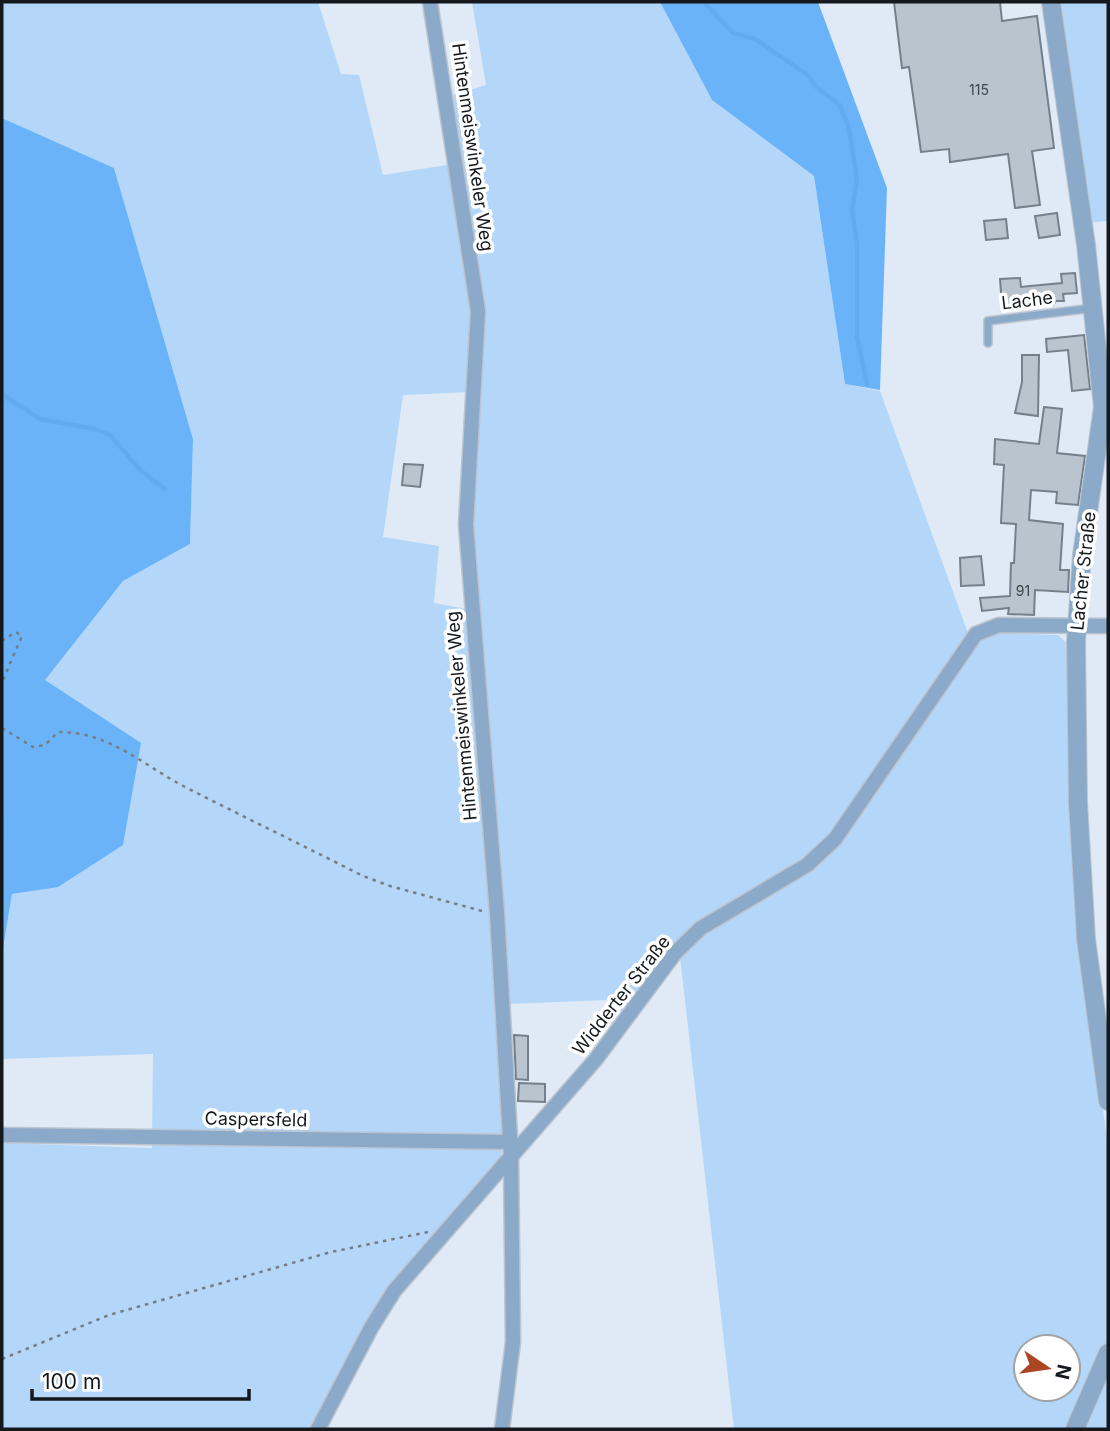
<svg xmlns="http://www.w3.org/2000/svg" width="1110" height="1431" font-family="Inter,sans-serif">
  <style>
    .green { fill: #b3d6f9; fill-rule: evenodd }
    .forest { fill: #6ab3f9 }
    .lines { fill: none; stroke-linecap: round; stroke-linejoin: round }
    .stream { stroke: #62abf0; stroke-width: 4.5 }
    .building { fill: #b9c4cf; stroke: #76808b; stroke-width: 2 }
    .service-casing { stroke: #bbc4cf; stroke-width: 10 }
    .minor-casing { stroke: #bbc4cf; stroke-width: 17 }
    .tertiary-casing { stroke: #bbc4cf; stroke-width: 20 }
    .path { stroke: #767e85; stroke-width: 2.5; stroke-dasharray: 3.5 5; stroke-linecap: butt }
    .service { stroke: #8ba9c8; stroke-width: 7 }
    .minor { stroke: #8ba9c8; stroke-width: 14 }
    .tertiary { stroke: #8ba9c8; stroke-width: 18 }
    .labels { text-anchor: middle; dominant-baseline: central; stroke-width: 7; stroke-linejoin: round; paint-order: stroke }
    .number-label { font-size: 14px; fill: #3e444a }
    .street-label { font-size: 18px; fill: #15191d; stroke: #fff }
  </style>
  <rect width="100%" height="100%" fill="#dfeaf6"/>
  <path class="green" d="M2 2H318L341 74 359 75 383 175 447 165 470 282 473 325 470 392 403 395 383 537 439 546 434 603 467 609 496 977 504 1141 500 1159 388 1291 313 1429H3L2 1426V1143L152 1148 153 1054 2 1059V955L12 894 58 886 44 680 123 581 190 544 193 439 114 168 2 118Z
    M472 2H660L712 100 814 176 845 384 880 391 968 633 833 833C797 868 750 886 709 915 666 945 638 991 608 1033L607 1000 509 1004 472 544 483 322 449 96 486 85Z
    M1057 2H1108V221L1087 223Z
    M1001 633 1058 635 1070 646 1082 957 1108 1146V1341L1070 1429H734L680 957C730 907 802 888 847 834L965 658 982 639ZM1026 1347H1068V1389H1026Z
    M1108 1370V1429H1082Z"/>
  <path class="forest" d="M660 2H818L887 188 880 390 845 384 814 176 712 100Z
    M2 118 114 168 193 439 190 544 123 581 45 680 141 743 123 845 58 887 12 894 2 955Z"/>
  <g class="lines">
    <path class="stream" d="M704 2 733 33 755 39 809 76 816 87 840 105 849 129 857 179 852 209 857 244V337L867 384
      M2 392V404
      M4 396 40 419 95 429 110 435 141 471 165 489
      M2 816V840"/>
  </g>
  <path class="building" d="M894 2H1000L1002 21 1037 16 1054 148 1032 151 1040 205 1015 208 1008 154 950 162 949 149 921 152 909 67 902 68Z
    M1057 213 1060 235 1039 238 1035 216Z
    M1006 219 1008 238 986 240 984 221Z
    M1075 273 1077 293 1063 294 1064 301H1056L1053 305 1049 302 1002 306 1000 279 1020 278 1021 287 1030 286 1062 283 1061 274Z
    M1084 335 1090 389 1072 391 1068 350 1047 352 1046 339Z
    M1022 355H1039L1038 416 1015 413 1022 382Z
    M1044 407 1062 409 1057 453 1085 456 1078 505 1056 503 1057 492 1031 490 1029 520 1063 524 1060 570H1069L1068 592 1035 590 1034 615 1008 614 1009 608 982 611 980 598 1010 596 1011 563H1014L1016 524 1001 523 1004 465 994 464 995 439 1039 444Z
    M404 464 423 465 420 487 402 485Z
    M981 556 984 585 961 586 960 558Z
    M514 1035 528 1036V1080L516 1079Z
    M519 1083 545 1084V1102L518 1101Z"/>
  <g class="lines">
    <defs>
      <path id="service" d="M988 343V321L1093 308"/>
      <path id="minor" d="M430 2 478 311 466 525 497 913 511 1155 513 1342 502 1429
        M2 1135 511 1142
        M318 1429 371 1328 394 1291 596 1059 675 953 701 928 807 865 835 839 976 634 999 625 1108 626"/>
      <path id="tertiary" d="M1051 2 1086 245 1103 407 1082 555 1076 642 1078 803 1086 939 1108 1101
        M1075 1429 1108 1353"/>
    </defs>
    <use href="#service" class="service-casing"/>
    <use href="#minor" class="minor-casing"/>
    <use href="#tertiary" class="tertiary-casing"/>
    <path class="path" d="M2 641 16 632 22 636 2 682
      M2 728 33 747 45 745 58 732C108 731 143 765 185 787 244 817 304 846 363 876L390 886 482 911
      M2 1359 109 1315 331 1252 428 1232"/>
    <use href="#service" class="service"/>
    <use href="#minor" class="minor"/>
    <use href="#tertiary" class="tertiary"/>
  </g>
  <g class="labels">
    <g class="number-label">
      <text x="979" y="89">115</text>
      <text x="1023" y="590">91</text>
    </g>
    <g class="street-label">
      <text transform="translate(473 147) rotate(82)">Hintenmeiswinkeler Weg</text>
      <text transform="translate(1027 300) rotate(-7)">Lache</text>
      <text transform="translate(1083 571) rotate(-84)">Lacher Straße</text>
      <text transform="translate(461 716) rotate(-95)">Hintenmeiswinkeler Weg</text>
      <text transform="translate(621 995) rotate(-52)">Widderter Straße</text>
      <text transform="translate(256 1119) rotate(1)">Caspersfeld</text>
    </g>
  </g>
  <rect width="1110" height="1431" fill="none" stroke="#15191d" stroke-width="7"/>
  <g transform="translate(1047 1368) rotate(103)"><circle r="33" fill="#ffffff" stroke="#a1a3a5" stroke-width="2"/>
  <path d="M0-5L12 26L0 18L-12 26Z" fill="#ac4521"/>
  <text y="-10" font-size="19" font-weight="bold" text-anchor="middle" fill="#15191d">N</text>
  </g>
  <path d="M32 1389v10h217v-10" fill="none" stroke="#15191d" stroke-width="3.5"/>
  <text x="42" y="1389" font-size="21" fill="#15191d" stroke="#ffffff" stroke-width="5" paint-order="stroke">100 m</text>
</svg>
